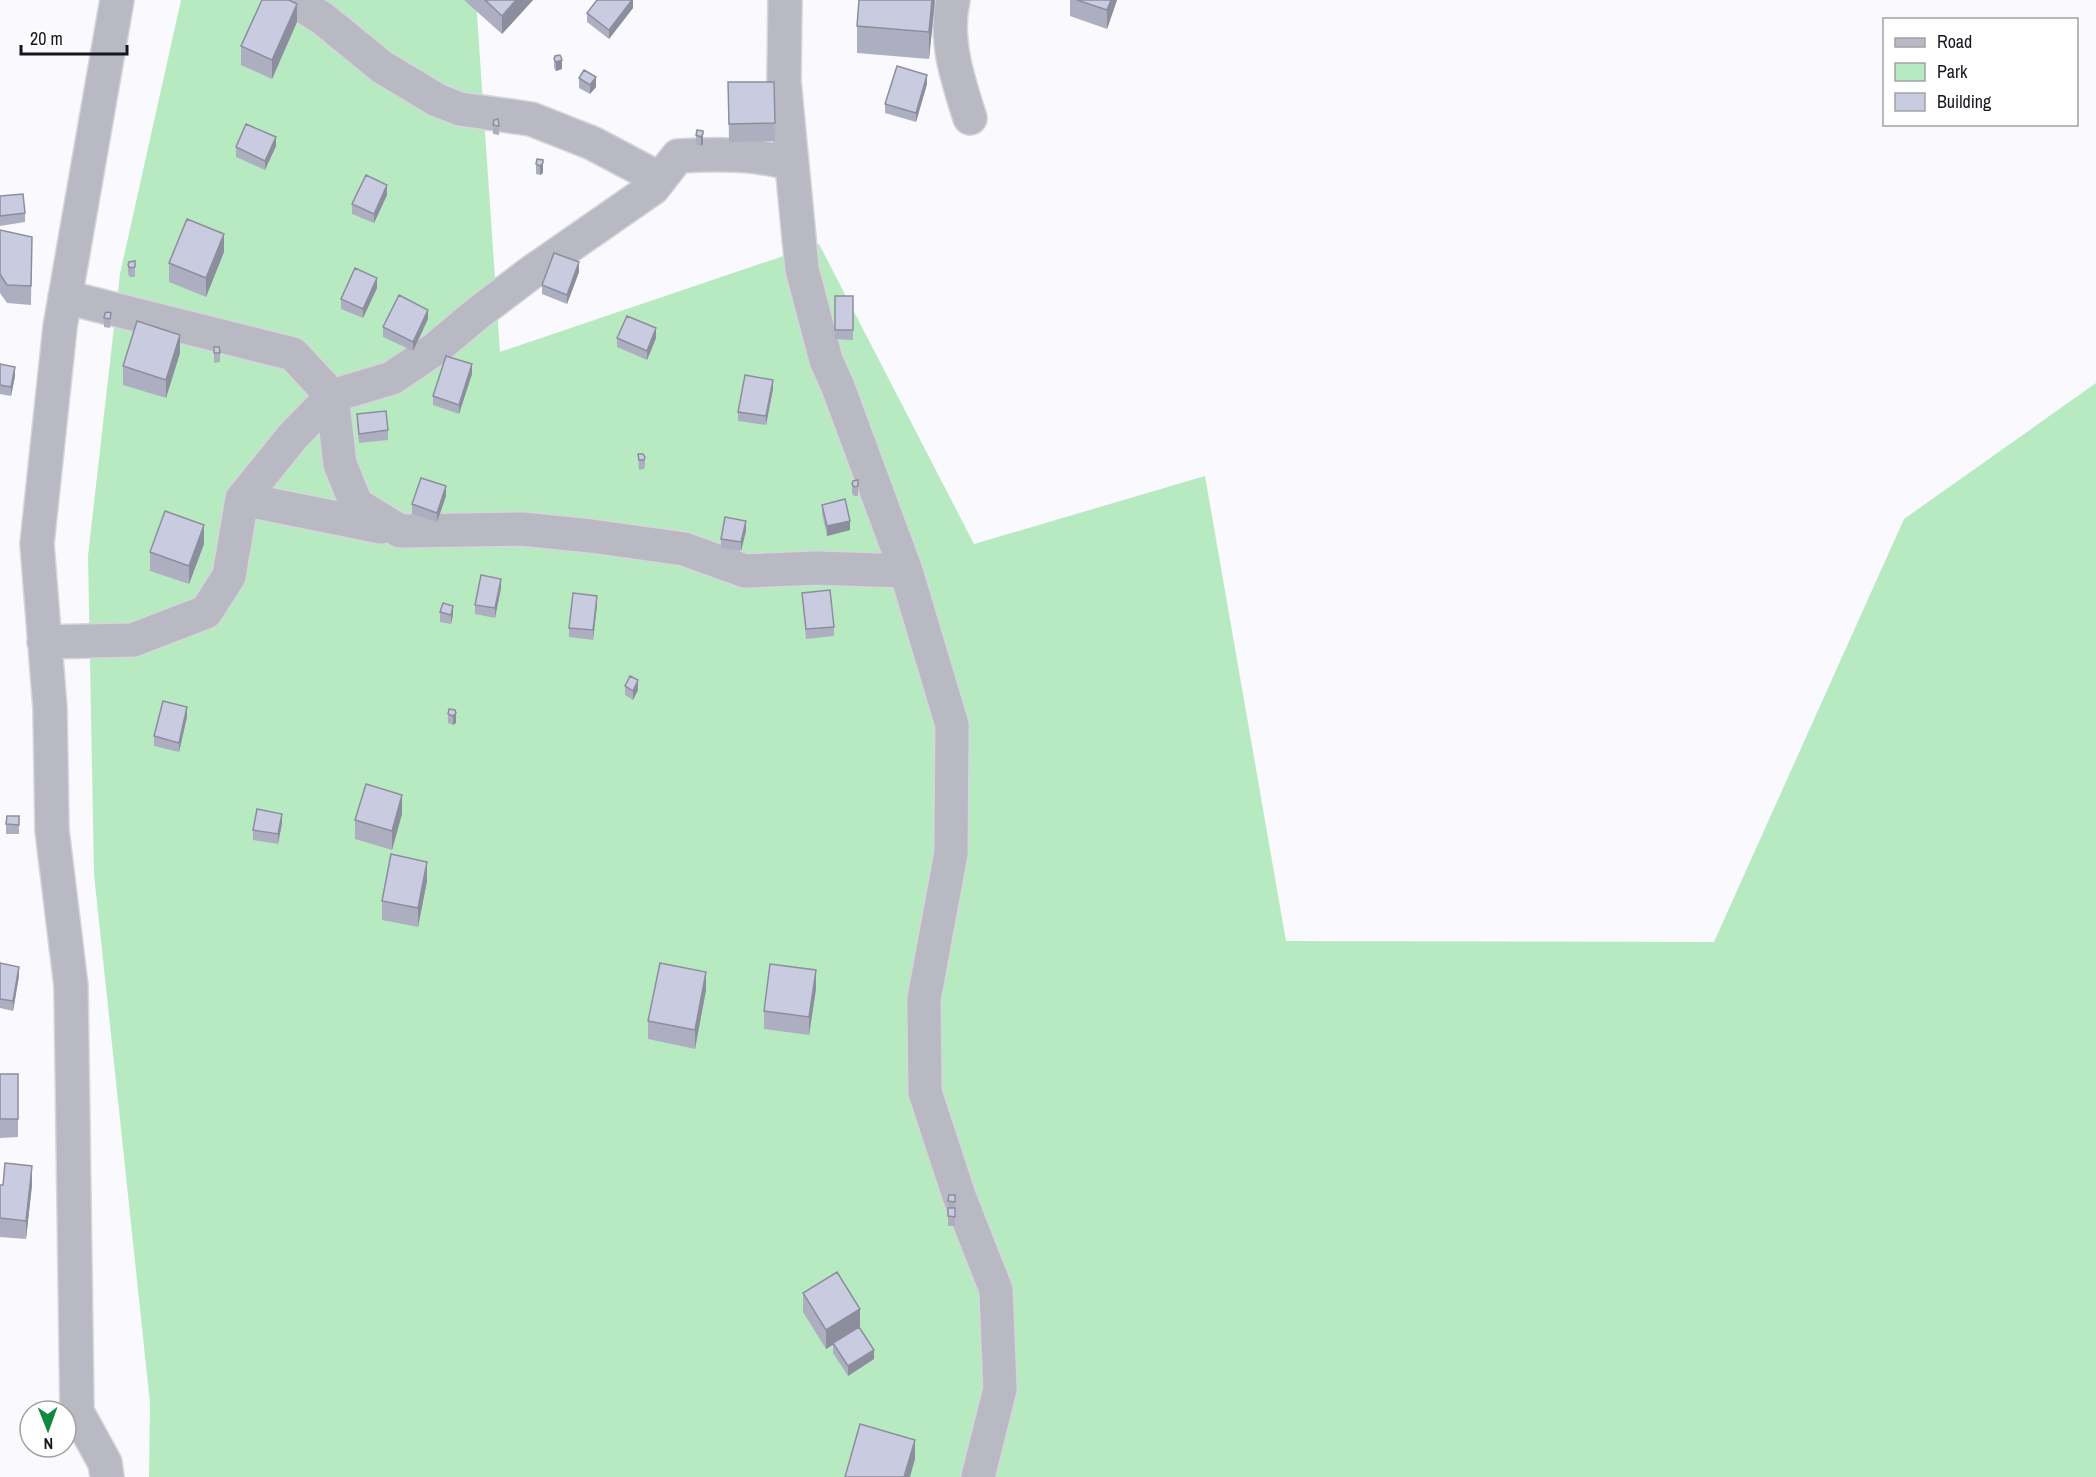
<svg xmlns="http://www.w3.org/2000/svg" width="2096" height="1477" font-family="'Archivo Narrow',sans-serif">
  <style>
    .green { fill: #b8eac2 }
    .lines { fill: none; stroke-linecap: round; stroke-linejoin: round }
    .minor-casing { stroke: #d5d5da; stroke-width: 36 }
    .minor { stroke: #b8b9c2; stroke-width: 33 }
    .wall { fill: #adafc1 }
    .shaded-wall { fill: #8d8e9d }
    .building { fill: #c9cbe0; stroke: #8d8e9d; stroke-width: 1.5 }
  </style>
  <rect width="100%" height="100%" fill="#f9f9fe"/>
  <path class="green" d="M181 0H476L500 352 819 244 974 544 1205 476 1286 941 1714 942 1904 519 2096 383V1477H149L150 1403 94 874 88 556 120 274Z"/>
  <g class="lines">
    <defs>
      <path id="minor" d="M293 0 322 18 382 67 437 100 460 109 531 119 592 143 660 179
        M785 0 784 81 802 269 826 360 838 387 906 571 952 725 951 853 924 999 925 1092 959 1196 996 1290 1000 1389 978 1477
        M953 0C944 39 958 81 970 118
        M65 297 293 354 332 396 340 464 356 504 400 531 522 529 591 536 684 549 745 571 816 568 906 571
        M242 499 381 527
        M44 642 133 640 206 612 229 576 242 499 293 436 332 396 392 378 435 349 478 313 532 272 653 188 678 156C717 154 754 153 792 164
        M107 1477 105 1463 77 1412 71 986 52 830 50 708 37 544 60 327 117 0"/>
    </defs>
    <use href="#minor" class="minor-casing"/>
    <use href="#minor" class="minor"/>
  </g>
  <path class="wall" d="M464 0H533L502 34Z
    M633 0V8L609 39 587 22V13Z
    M859 0H935L929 59 857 53V26Z
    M1070 0H1117L1107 29 1070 16Z
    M297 22 272 79 241 65V46Z
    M554 59 562 69 556 71 554 68Z
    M579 78 596 87 590 94 579 88Z
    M728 82H774L775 141 729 142Z
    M927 84 916 122 885 113V104Z
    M493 125 499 126V135L493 134Z
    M703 131V144L701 146 696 145V135Z
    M276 146 265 170 236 157V147Z
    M543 160V173L540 175 536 174V164Z
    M387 195 374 223 352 214V204Z
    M0 196 25 213V222L0 226Z
    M0 230 32 237 31 305 7 303 0 293Z
    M224 252 206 297 169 282V263Z
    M128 265 135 267V277H130L128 274Z
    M579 272 567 304 542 294V285Z
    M377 288 363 318 341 309V299Z
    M835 296H853V340L835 339Z
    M111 313 110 328 104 327V318Z
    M428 319 413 351 383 337V327Z
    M617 338H656L647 360 617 347Z
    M214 347 220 353V362L214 363Z
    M180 353 166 398 123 385V366Z
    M0 364 15 376 11 396 0 394Z
    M472 374 459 414 433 405V396Z
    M773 389 766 425 738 421V412Z
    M357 414 388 430V440L359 443 357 423Z
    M638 454 645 457V466L644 469 639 470Z
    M852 484 858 486V496H854L852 493Z
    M446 496 437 522 412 514V504Z
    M822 505 850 530 827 536 822 514Z
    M746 531 741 551 721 548V539Z
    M204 544 189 584 150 571V552Z
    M501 588 495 618 475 614V605Z
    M802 593 834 627V636L806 639Z
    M597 605 593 640 569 637V628Z
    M440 612 453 615 451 624 440 622Z
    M625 686 638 690 633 700 625 695Z
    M456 713V723L453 725 448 723V714Z
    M187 717 179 752 154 746V736Z
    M402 814 392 850 355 839V820Z
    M19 816V834H6V824Z
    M282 823 278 844 253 840V830Z
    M427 881 418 927 382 920V901Z
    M0 963 19 976 13 1011 0 1008Z
    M816 989 809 1035 764 1029V1011Z
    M706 990 695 1049 648 1039V1021Z
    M0 1074H18V1137L0 1138Z
    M0 1185H32L26 1239 0 1237Z
    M955 1195V1226H948V1201Z
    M803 1293 860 1328 874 1359 848 1376 833 1353V1345L826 1349 803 1312Z"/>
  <path class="shaded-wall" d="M516 0H533L502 34V16Z
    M632 0H633V8L609 39V30Z
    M932 0H935L929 59V32Z
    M1111 0H1117L1107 29V10Z
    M297 4V22L272 79V60Z
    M562 60V69L556 71V62Z
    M927 75V84L916 122V113Z
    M596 77V87L590 94V85Z
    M703 134V144L701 146V137Z
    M276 137V146L265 170V161Z
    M543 163V173L540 175V166Z
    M387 185V195L374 223V214Z
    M224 234V252L206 297V278Z
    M579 262V272L567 304V295Z
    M377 278V288L363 318V309Z
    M428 310V319L413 351V342Z
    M656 328V338L647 360V351Z
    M180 335V353L166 398V380Z
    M472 364V374L459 414V405Z
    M15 367V376L11 396V387Z
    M773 380V389L766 425V416Z
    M446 486V496L437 522V513Z
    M746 521V531L741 551V542Z
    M850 521V530L827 536V526Z
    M204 525V544L189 584V566Z
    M501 579V588L495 618V608Z
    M597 596V605L593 640V630Z
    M453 606V615L451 624V615Z
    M638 680V690L633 700V691Z
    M187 707V717L179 752V743Z
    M456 713V723L453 725V716Z
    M402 795V814L392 850V831Z
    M282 814V823L278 844V834Z
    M427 862V881L418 927V908Z
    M19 967V976L13 1011V1001Z
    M816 970V989L809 1035V1017Z
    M706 972V990L695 1049V1030Z
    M32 1166V1185L26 1239V1221Z
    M860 1309V1328L826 1349V1330Z
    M874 1350V1359L848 1376V1366Z
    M915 1440V1459L910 1477H904Z"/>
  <path class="building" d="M262 0H289L297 4 272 60 241 46Z
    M485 0H516L502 16Z
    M597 0H632L609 30 587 13Z
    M859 0H932L929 32 857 26Z
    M1077 0H1111L1107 10Z
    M560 55 562 60 556 62 554 59 555 56Z
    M897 66 927 75 916 113 885 104Z
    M584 70 596 77 590 85 579 78Z
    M728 82H774L775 123 729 124Z
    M498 119 499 126 493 125 494 120Z
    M246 124 276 137 265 161 236 147Z
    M697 130 703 131V134L701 137 696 135Z
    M537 159 543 160V163L540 166 536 164Z
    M366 175 387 185 374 214 352 204Z
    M23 194 25 213 0 216V196Z
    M187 219 224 234 206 278 169 263Z
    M0 230 32 237 31 286 7 285 0 274Z
    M554 253 579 262 567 295 542 285Z
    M135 261V267L130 268 128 265 129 262Z
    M355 268 377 278 363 309 341 299Z
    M399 295 428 310 413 342 383 327Z
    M835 296H853V330H835Z
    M108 312 111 313 110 319 104 318 105 313Z
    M627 316 656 328 647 351 617 338Z
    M137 321 180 335 166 380 123 366Z
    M214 347H219L220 353H214Z
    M446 356 472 364 459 405 433 396Z
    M0 364 15 367 11 387 0 385Z
    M745 375 773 380 766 416 738 412Z
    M386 411 388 430 359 434 357 414Z
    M638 454H643L645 457 644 460H639Z
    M421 478 446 486 437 513 412 504Z
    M858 480V486L854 487 852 484 853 481Z
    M845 499 850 521 827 526 822 505Z
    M165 511 204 525 189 566 150 552Z
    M725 517 746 521 741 542 721 539Z
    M481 575 501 579 495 608 475 605Z
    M830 590 834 627 806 629 802 593Z
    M573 593 597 596 593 630 569 628Z
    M443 603 453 606 451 615 440 612Z
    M630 676 638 680 633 691 625 686Z
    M163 701 187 707 179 743 154 736Z
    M449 709 455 710 456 713 453 716 448 714Z
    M366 784 402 795 392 831 355 820Z
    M257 809 282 814 278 834 253 830Z
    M7 816H19V825L6 824Z
    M391 854 427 862 418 908 382 901Z
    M0 963 19 967 13 1001 0 999Z
    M660 963 706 972 695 1030 648 1021Z
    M770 964 816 970 809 1017 764 1011Z
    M0 1074H18V1119H0Z
    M5 1163 32 1166 26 1221 0 1218V1185H3Z
    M949 1195H955V1202L948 1201Z
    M948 1208H955V1217L948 1216Z
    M837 1272 860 1309 826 1330 803 1293Z
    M859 1327 874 1350 848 1366 833 1343Z
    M860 1424 915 1440 904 1477H845Z"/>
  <rect x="1883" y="18" width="195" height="108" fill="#ffffff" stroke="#a2a2a5" stroke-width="1.5"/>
  <rect x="1895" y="38" width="30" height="9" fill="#b8b9c2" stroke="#a2a2a5" stroke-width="1.5"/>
  <text x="1937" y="48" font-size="18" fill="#16161e">Road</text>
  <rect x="1895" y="63" width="30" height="18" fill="#b8eac2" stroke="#a2a2a5" stroke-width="1.5"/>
  <text x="1937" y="78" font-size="18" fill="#16161e">Park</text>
  <rect x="1895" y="93" width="30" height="18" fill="#c9cbe0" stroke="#a2a2a5" stroke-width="1.5"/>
  <text x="1937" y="108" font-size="18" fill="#16161e">Building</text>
  <g transform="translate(48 1429) rotate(179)"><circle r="28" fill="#ffffff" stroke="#a2a2a5" stroke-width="1.5"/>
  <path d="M0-4.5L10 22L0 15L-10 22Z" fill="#0f8842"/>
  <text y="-9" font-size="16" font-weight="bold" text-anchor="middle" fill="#16161e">N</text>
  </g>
  <path d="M21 45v9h106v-9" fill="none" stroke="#16161e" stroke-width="3"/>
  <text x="30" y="45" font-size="18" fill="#16161e" stroke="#ffffff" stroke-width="4.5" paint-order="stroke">20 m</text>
</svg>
